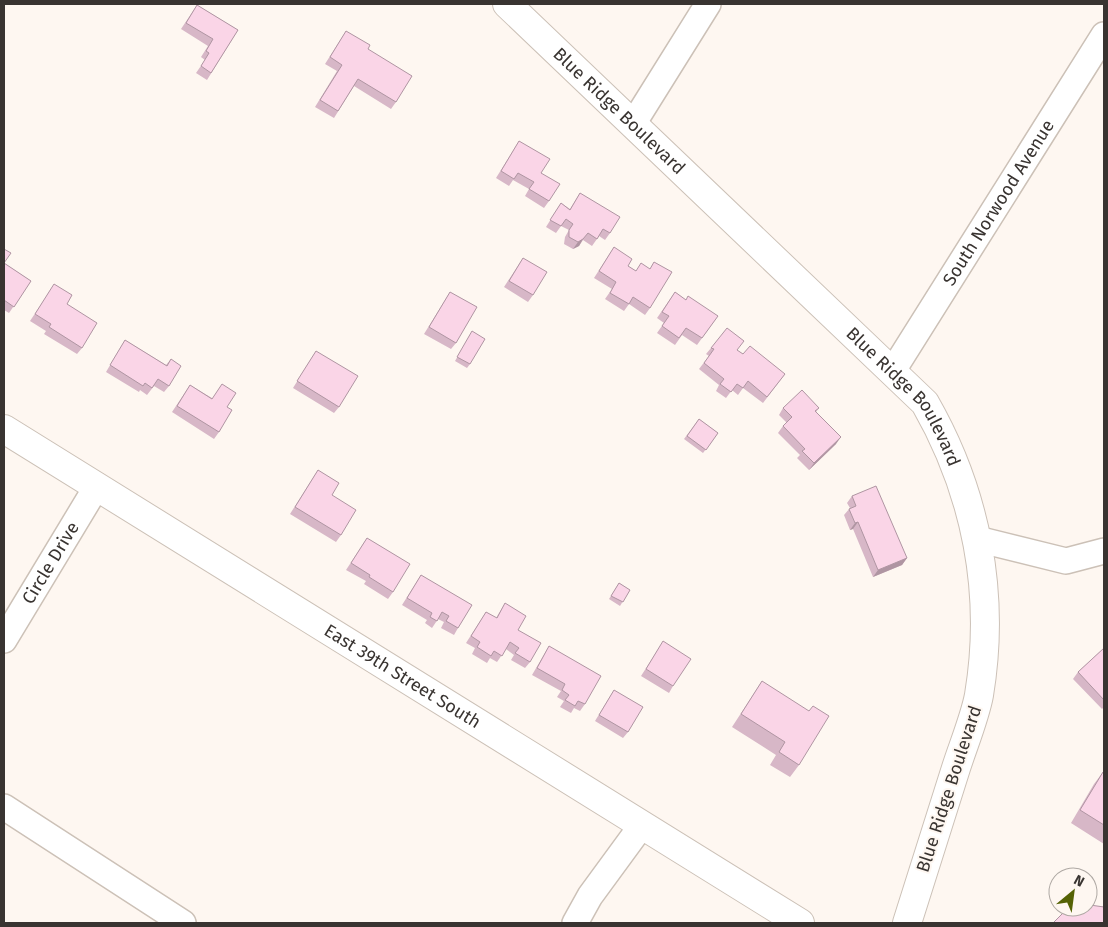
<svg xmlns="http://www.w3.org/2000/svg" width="1108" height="927" font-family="'Fira Sans',sans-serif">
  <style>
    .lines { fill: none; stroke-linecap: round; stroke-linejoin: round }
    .minor-casing { stroke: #ccc1b7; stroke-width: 28 }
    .tertiary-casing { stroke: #ccc1b7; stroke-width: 30 }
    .secondary-casing { stroke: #ccc1b7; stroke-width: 30 }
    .minor { stroke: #fff; stroke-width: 25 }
    .tertiary { stroke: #fff; stroke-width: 28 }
    .secondary { stroke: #fff; stroke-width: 28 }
    .wall { fill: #d7b7c7 }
    .shaded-wall { fill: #af95a2 }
    .building { fill: #fad5e7; stroke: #af95a2 }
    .labels { text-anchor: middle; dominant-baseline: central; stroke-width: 4; stroke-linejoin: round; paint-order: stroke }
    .street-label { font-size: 18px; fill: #393431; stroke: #fef7f1 }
  </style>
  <rect width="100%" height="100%" fill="#fef7f1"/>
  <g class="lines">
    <defs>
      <g id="minor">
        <path d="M633 124 708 4"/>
        <path id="s1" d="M892 372 1104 35"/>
        <path d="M977 539 1066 561 1104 551"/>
        <path id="s2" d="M4 640 97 486"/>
        <path d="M4 807 183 923"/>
        <path d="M575 923 590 896 642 825"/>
      </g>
      <g id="tertiary">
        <path id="s3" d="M507 4 925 403C976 492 996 593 979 695 975 717 963 746 956 768 940 820 923 871 907 923"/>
      </g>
      <g id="secondary">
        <path id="s4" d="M4 429 800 923"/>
      </g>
    </defs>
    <use href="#minor" class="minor-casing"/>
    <use href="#tertiary" class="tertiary-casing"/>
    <use href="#secondary" class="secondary-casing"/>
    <use href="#minor" class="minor"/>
    <use href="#tertiary" class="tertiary"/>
    <use href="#secondary" class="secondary"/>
  </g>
  <path class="wall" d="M197 5 238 30 207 80 196 73 205 60 201 57 208 46 181 29Z
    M346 31 368 49 396 102 391 109 354 86 334 118 315 107 337 71 325 64Z
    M519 141 541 173 549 201 544 208 525 196 529 189 513 180 509 186 496 178Z
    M580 193 610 233 605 240 599 236 592 246 583 240 579 246 573 249 564 244 565 237 569 230 561 226 556 233 546 227 561 203 570 209Z
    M614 247 628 266 636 271 650 269 654 262 650 308 645 315 629 304 624 311 605 299 612 289 594 278Z
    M4 249V263L31 281 9 313 4 310Z
    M523 258 533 295 528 302 504 287Z
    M50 291 67 304 82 348 77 354 44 334 46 331 30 321Z
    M450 292 456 343 451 349 424 334Z
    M675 292 686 300 718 316 697 345 682 335 675 345 657 333 664 323 657 318Z
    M470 335V364L467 368 455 361Z
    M125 340 166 365 171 359 169 386 164 392 154 386 147 395 140 390 139 392 106 372Z
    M711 348 737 350 743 354 785 374 763 403 743 388 738 395 732 390 726 398 716 391 719 385 699 369 709 356 706 354Z
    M316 351 339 407 334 413 293 388Z
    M190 385 227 407 219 432 214 439 172 412Z
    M783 408H819L816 412 836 444 809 470 797 458 800 455 778 433 783 426 787 423 779 415Z
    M699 419 718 433 703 453 684 439Z
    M318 470 341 535 336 542 290 514Z
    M852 496 907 558 902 565 873 577 853 529 850 530 844 515 850 508 847 503Z
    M367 538 393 592 388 599 364 584 366 581 346 570Z
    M421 575 458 628 454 635 441 628 444 622 438 619 432 628 425 623 427 620 402 605Z
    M619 583 630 590 620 606 609 599Z
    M505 603 518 630 530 662 525 668 511 660 514 655 506 649 497 662 490 658 487 663 472 654 475 648 466 643 486 612 496 618Z
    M549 646 585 704 580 711 574 708 571 713 560 707 564 701 557 697 561 691 532 675Z
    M659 648 673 686 669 693 641 676Z
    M1104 648V707L1102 709 1073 679 1078 672Z
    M762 681 799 765 790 777 770 765 776 755 732 727Z
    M614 690 628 732 623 738 595 721Z
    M1103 772H1104V844L1071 823 1094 784Z"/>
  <path class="shaded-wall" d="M583 239 579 246 573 249 578 242Z
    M841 437 836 444 809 470 814 463Z
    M858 522 853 529 850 530 855 523Z
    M907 558 902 565 873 577 878 570Z"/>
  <path class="building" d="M197 5 238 30 211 73 201 66 209 53 206 51 213 39 186 23Z
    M346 31 370 45 368 49 412 76 396 102 358 79 338 111 320 100 342 65 330 57Z
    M519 141 550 159 541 173 560 184 549 201 529 189 534 182 518 173 514 179 501 171Z
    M580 193 620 217 610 233 603 229 597 239 588 233 583 239 578 242 569 237V230L573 224 566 219 561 226 550 220 561 203 570 210Z
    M614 247 632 259 628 266 636 271 641 263 650 269 654 262 672 272 650 308 633 297 629 304 610 293 616 282 599 271Z
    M4 249 11 253 4 263 31 281 14 307 4 300Z
    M523 258 547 272 533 295 509 281Z
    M54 284 72 295 67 304 97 323 82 348 49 327 51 324 35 314Z
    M450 292 477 307 456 343 429 327Z
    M675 292 686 300 688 296 718 316 702 338 686 328 679 338 662 326 669 316 662 312Z
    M727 328 744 341 737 350 743 354 750 346 785 374 767 397 748 381 743 388 737 384 731 392 720 384 724 379 704 363 714 349 711 348Z
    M472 331 485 339 470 364 457 357Z
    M125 340 167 366 171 359 181 366 169 386 158 379 152 388 145 383 143 386 110 365Z
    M316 351 358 376 339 407 297 381Z
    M222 384 236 393 227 407 232 410 219 432 177 406 190 385 212 399Z
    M802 390 819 408 815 411 841 437 814 463 802 451 805 449 783 426 792 417 783 408Z
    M699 419 718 433 706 450 687 436Z
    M318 470 339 483 332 495 356 510 341 535 295 507Z
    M876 486 907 558 878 570 858 522 855 523 849 509 856 506 852 496Z
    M367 538 410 564 393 592 369 577 370 575 351 563Z
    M421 575 472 605 458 628 446 621 449 616 442 612 437 621 430 617 432 613 407 598Z
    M619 583 630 590 623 602 611 596Z
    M505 603 526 616 518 630 541 643 530 662 515 653 519 648 510 642 502 656 494 651 491 656 477 647 480 642 471 636 486 612 497 618Z
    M663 641 691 659 673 686 646 669Z
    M549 646 601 676 585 704 578 701 575 706 565 700 569 695 562 690 565 684 537 668Z
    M1104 648V700L1078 672Z
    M762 681 809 711 813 706 829 716 799 765 779 752 785 742 741 714Z
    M614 690 643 707 628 732 599 715Z
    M1103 772H1104V825L1080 810Z
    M1090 905 1104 907V923H1053L1063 913 1076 907H1088V906Z"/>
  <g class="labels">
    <g class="street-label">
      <text stroke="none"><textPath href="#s3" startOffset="155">Blue Ridge Boulevard</textPath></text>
      <text stroke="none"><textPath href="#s1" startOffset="200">South Norwood Avenue</textPath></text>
      <text stroke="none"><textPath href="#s3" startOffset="560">Blue Ridge Boulevard</textPath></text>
      <text stroke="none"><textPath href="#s2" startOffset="90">Circle Drive</textPath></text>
      <text stroke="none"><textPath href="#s4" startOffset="469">East 39th Street South</textPath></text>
      <text transform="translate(949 789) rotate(-72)">Blue Ridge Boulevard</text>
    </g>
  </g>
  <rect width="1108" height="927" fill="none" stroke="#393431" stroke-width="10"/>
  <g transform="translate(1073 892) rotate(29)"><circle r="24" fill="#fef7f1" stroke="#afa9a4"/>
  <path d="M0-4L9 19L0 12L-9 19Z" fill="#556205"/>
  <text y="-8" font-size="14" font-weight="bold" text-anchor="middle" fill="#393431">N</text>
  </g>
</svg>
